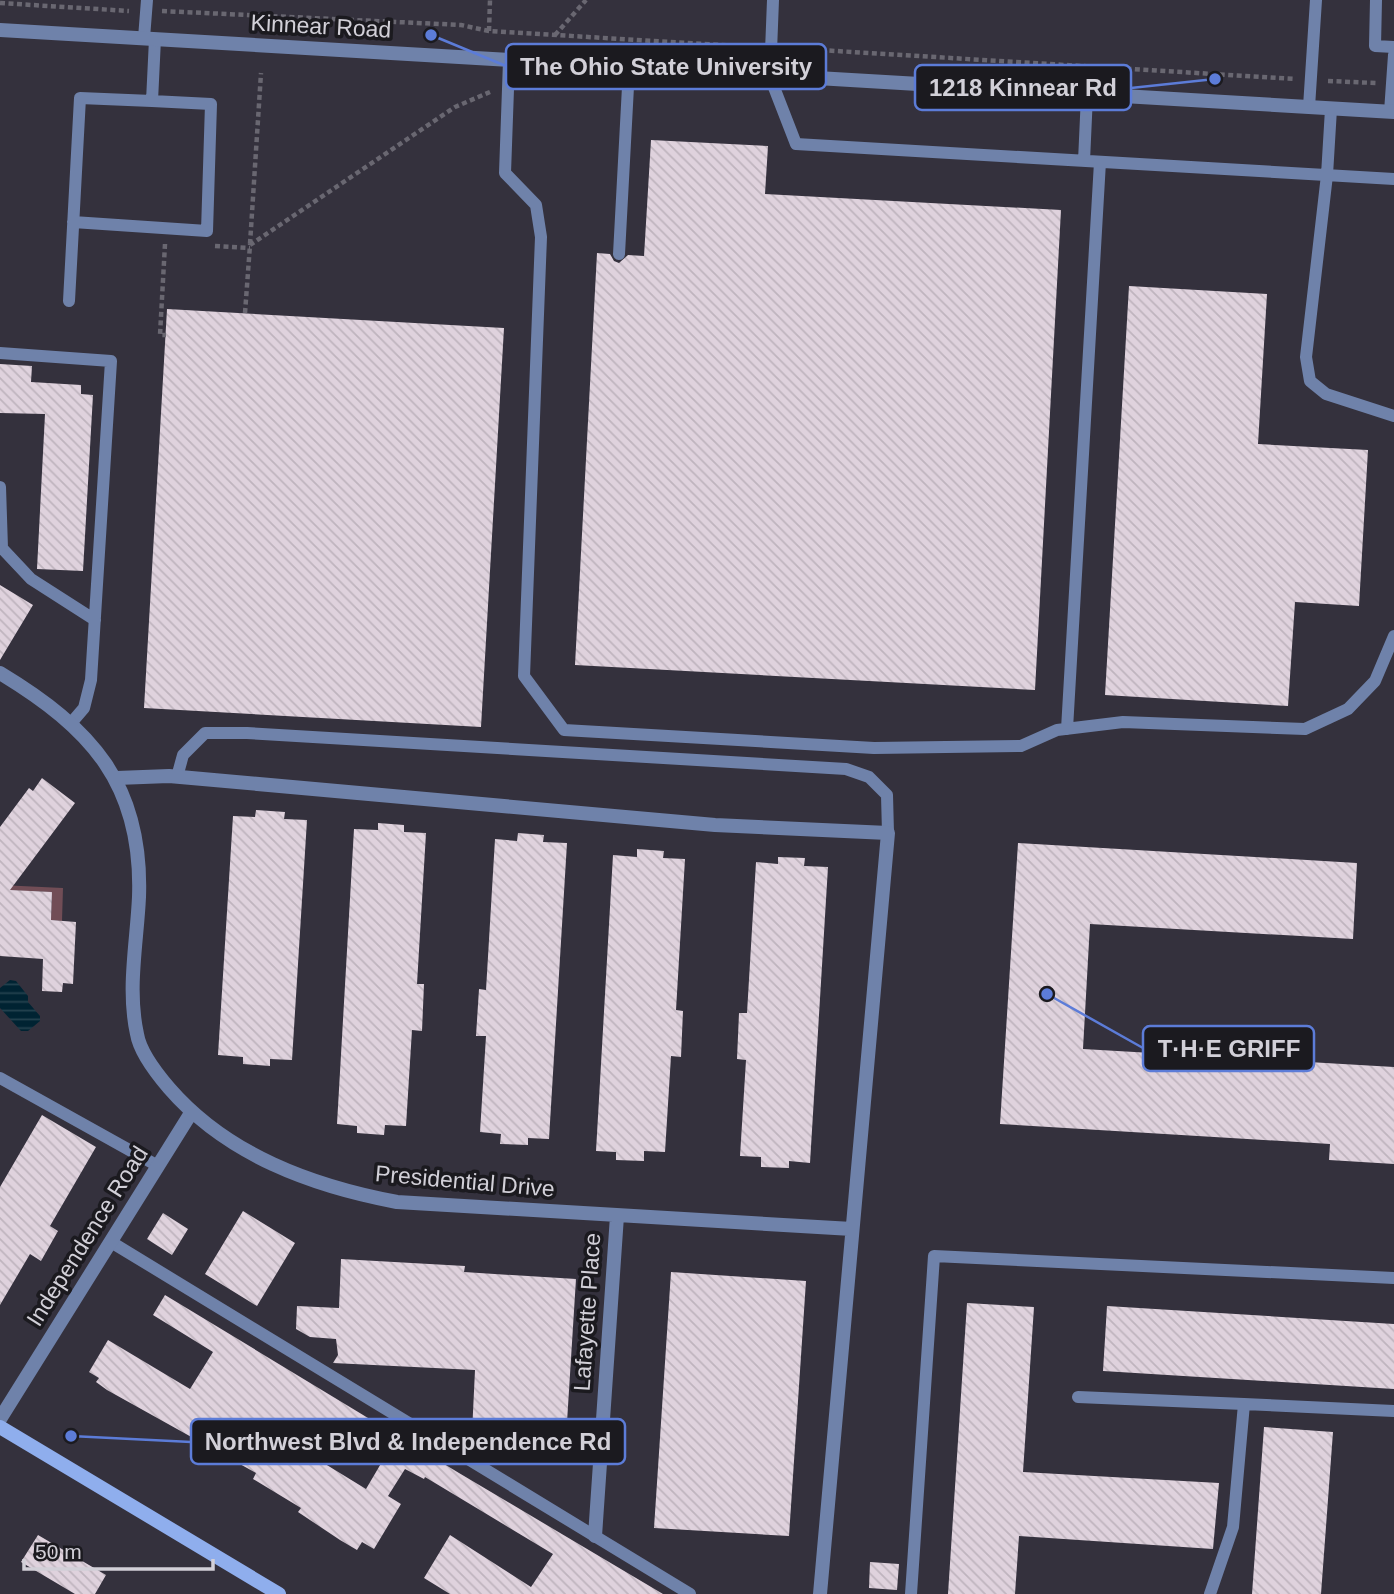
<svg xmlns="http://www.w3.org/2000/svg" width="1394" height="1594" font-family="Arial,sans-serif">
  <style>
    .park { fill: #714d56 }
    .water { fill: url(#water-rules) }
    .building { fill: url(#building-back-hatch); fill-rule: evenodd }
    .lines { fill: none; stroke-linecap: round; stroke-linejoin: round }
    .path { stroke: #696771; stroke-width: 4.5; stroke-dasharray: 5 3.5; stroke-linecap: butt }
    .lane { stroke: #6f82aa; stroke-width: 12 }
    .street { stroke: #6f82aa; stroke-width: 14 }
    .secondary { stroke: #8faeed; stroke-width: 14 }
    .labels { text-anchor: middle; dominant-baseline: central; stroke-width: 7; stroke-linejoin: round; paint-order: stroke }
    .street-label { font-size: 23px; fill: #d2d0d8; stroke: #1b1a1f }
    .leader { fill: none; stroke: #5c7cd8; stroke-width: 2.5 }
    .callout-dot { fill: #5c7cd8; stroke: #1b1a1f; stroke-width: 2.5 }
    .callout { fill: #1b1a1f; stroke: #5c7cd8; stroke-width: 2.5 }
    .callout-label { font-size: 24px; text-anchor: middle; font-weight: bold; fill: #d2d0d8 }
  </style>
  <defs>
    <pattern id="water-rules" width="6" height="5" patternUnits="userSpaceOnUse" patternTransform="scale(1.75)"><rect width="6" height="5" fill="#002332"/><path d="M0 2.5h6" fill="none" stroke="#24424f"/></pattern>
    <pattern id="building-back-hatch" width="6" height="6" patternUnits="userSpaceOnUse" patternTransform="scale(1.75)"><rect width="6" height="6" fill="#dfd2dd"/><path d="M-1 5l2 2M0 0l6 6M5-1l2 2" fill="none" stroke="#bfb4be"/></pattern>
  </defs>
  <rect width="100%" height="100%" fill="#34313d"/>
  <path class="park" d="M0 885 63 888 62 921 51 920 52 892 0 890Z"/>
  <path class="water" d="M10 980 16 981 28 996V1002L40 1016V1021L28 1031H21L0 1008V988Z"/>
  <path class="building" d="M651 140 768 146 765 194 1061 210 1035 690 575 665 597 253 610 254 614 261 619 263 628 255 644 256Z
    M1129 286 1267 294 1258 444 1368 450 1359 606 1295 602 1288 706 1105 695Z
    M167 309 504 328 481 727 144 708Z
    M0 364 32 366 31 382 81 385V394L93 395 83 571 37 569 45 414 0 413Z
    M0 585 33 605 0 660Z
    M42 778 75 803 10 890 52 892 51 920 76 922 73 984 63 983 62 992 42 991 43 959 0 956V827L29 788 33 791Z
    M256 810 285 812 284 819 307 820 292 1060 270 1059V1066L243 1064V1057L218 1055 233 816 255 817Z
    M378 823 404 825V832L426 833 417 984H424L422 1031 412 1030 406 1126 385 1125 384 1135 357 1133V1126L337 1124 354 829 378 830Z
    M518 833 544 835 543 842 567 843 549 1139 528 1138V1145L500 1144 501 1134 480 1132 486 1036H476L479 989 486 990 495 839 517 841Z
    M1018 843 1357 863 1353 939 1090 924 1083 1049 1394 1067V1164L1329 1160 1330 1144 1000 1124Z
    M637 849 664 851 663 858 685 859 676 1010 683 1011 681 1057 671 1056 665 1152 644 1151V1161L616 1160V1152L596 1151 613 855 637 857Z
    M778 857 805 858 804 866 828 867 810 1163 789 1161V1168L761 1167V1157L740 1156 746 1060 737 1059 739 1013H747L756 862 778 864Z
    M42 1115 96 1147 50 1226 58 1231 41 1261 30 1254 0 1305V1187Z
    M243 1211 295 1243 257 1306 205 1274Z
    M163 1213 188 1229 172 1255 147 1239Z
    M341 1259 465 1266 464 1272 576 1279 566 1438 472 1433 475 1370 333 1363 338 1355 336 1339 310 1337 296 1329 297 1306 339 1308Z
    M671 1272 806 1281 789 1536 654 1528Z
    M165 1295 459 1473 663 1594H450L424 1578 450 1535 531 1587 553 1554 425 1477 424 1479 405 1469 388 1496 401 1504 374 1549 362 1542 357 1550 340 1540 298 1512 301 1508 253 1479 256 1473 107 1390 96 1382 99 1378 89 1372 108 1340 190 1389 213 1352 153 1315ZM323 1419 386 1455 366 1489 304 1451Z
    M967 1303 1034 1307 1023 1472 1219 1483 1213 1549 1019 1536 1015 1594H948Z
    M1107 1306 1394 1324V1389L1103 1371Z
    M1264 1427 1333 1432 1321 1594H1252Z
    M38 1535 106 1575 95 1594H75L21 1562Z
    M870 1562 899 1564 897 1590 869 1588Z"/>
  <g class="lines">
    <path class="path" d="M0 3 129 11
      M162 11 461 25 489 31 754 47
      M489 31 490 0
      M555 35 586 0
      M787 48 1295 79
      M1328 81 1376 83
      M165 244 160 335H166
      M250 244 261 73
      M215 246 250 248
      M245 313 250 245 455 107 490 92"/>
    <path class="lane" d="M773 0 770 77 796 144 1394 179
      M1376 0 1375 46 1394 47
      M144 38 147 0
      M509 61 505 173 536 205 541 237 524 676 564 730 874 748 1021 746 1057 730 1123 722 1305 729 1348 709 1375 681 1394 636
      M1309 107 1316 0
      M1331 109 1327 175 1306 357 1310 381 1326 394 1394 416
      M1390 112 1394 55
      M1084 161 1087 95
      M73 222 207 231 211 104 152 101
      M619 254 629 68
      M69 301 80 98 152 101 155 39
      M0 353 111 361 91 680 84 708 72 722
      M0 487 2 548
      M0 546 31 579 95 620
      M1067 729 1100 162
      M177 777 183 755 205 733H247L846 769 869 777 887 795 888 833
      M0 1078 158 1166
      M111 1242 690 1594
      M1078 1397 1244 1404
      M911 1594 934 1256 1394 1278
      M1210 1594 1233 1527 1244 1404 1394 1411"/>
    <path class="street" d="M0 30 1394 112
      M0 673C91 728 143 784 139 897 137 942 127 989 137 1034 140 1053 157 1074 169 1088 227 1155 312 1186 397 1202L852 1229
      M117 778 169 776 715 825 888 833 820 1594
      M0 1419 191 1113
      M595 1536 617 1216"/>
    <path class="secondary" d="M0 1427 279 1594"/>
  </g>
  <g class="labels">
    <g class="street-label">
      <text transform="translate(321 26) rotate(3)">Kinnear Road</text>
      <text transform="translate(465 1181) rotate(5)">Presidential Drive</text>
      <text transform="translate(87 1236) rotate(-58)">Independence Road</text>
      <text transform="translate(587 1312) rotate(-86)">Lafayette Place</text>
    </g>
  </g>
  <path class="leader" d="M431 35L506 66M1215 79L1131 88M1047 994L1143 1048M71 1436L191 1442"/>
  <g class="callout-dot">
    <circle cx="431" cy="35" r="7"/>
    <circle cx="1215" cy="79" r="7"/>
    <circle cx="1047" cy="994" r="7"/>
    <circle cx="71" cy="1436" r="7"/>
  </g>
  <g class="callout">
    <rect x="506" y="44" width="320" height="45" rx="7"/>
    <rect x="915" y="65" width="216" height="45" rx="7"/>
    <rect x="1143" y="1026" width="171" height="45" rx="7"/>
    <rect x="191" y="1419" width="434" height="45" rx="7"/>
  </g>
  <g class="callout-label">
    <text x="666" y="75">The Ohio State University</text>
    <text x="1023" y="96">1218 Kinnear Rd</text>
    <text x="1229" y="1057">T·H·E GRIFF</text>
    <text x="408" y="1450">Northwest Blvd &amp; Independence Rd</text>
  </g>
  <path d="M24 1559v10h189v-10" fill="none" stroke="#d2d0d8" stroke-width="3.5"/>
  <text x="35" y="1559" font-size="21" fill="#d2d0d8" stroke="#1b1a1f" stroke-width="5" paint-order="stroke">50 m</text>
</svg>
